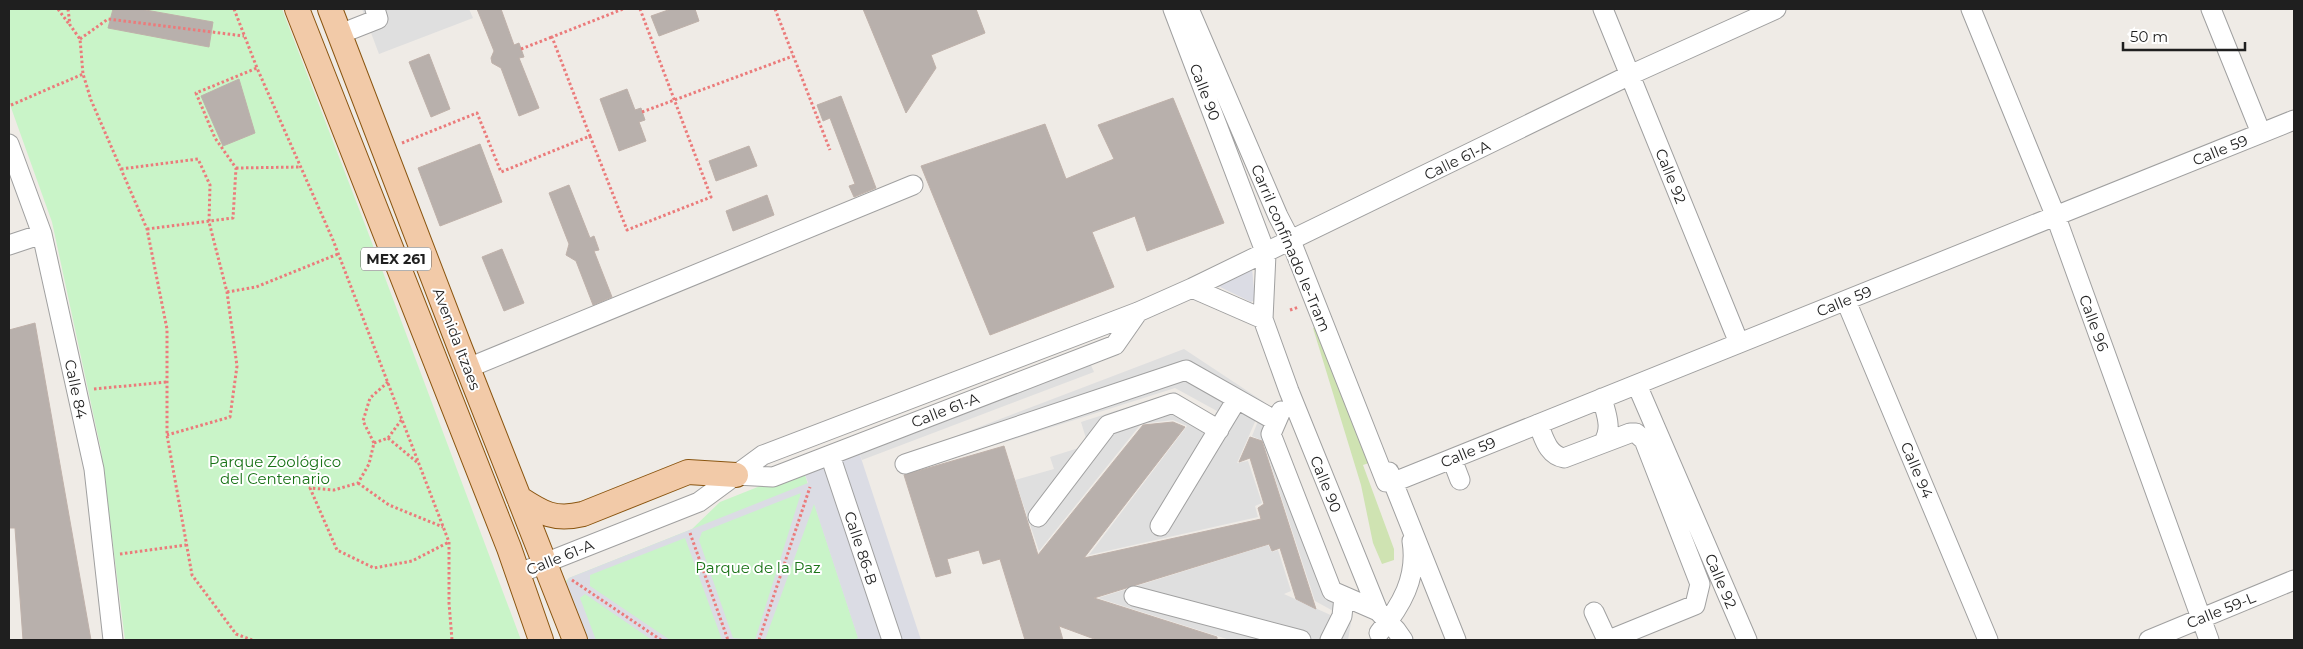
<svg xmlns="http://www.w3.org/2000/svg" width="2303" height="649" font-family="Montserrat,sans-serif">
  <style>
    .grass { fill: #cfe3b2 }
    .park { fill: #c9f4c8 }
    .parking { fill: #dfdfdf }
    .plaza { fill: #dbdce4 }
    .building { fill: #b8b0ac; stroke: #bfb1aa }
    .lines { fill: none; stroke-linecap: round; stroke-linejoin: round }
    .minor-casing { stroke: #a0a0a0; stroke-width: 21 }
    .major-casing { stroke: #8a5510; stroke-width: 26 }
    .path { stroke: #eb7b7b; stroke-width: 3; stroke-dasharray: 2.5 2.5; stroke-linecap: butt }
    .minor { stroke: #fff; stroke-width: 19 }
    .major { stroke: #f2caa8; stroke-width: 24 }
    .labels { text-anchor: middle; dominant-baseline: central; stroke-width: 4; stroke-linejoin: round; paint-order: stroke }
    .shield { fill: #fff; stroke: #626262; stroke-width: 1 }
    .shield-label { font-size: 14px; font-weight: bold; fill: #1f1f1f }
    .street-label { font-size: 15px; fill: #1f1f1f; stroke: #fff }
    .park-label { font-size: 15px; fill: #197317; stroke: #fff }
  </style>
  <rect width="100%" height="100%" fill="#efebe6"/>
  <path class="grass" d="M1316 327 1369 463 1363 465 1394 549V560L1382 564 1373 543 1361 485 1313 328Z"/>
  <path class="park" d="M9 9H282L366 227 521 640H125L101 450 52 222 9 102Z
    M803 469 859 640H584L566 581 569 578 692 529 720 502Z"/>
  <path class="parking" d="M362 9H469L473 18 379 54Z
    M1184 349 1264 402 1262 408 1346 622 1351 623 1348 640H1230L1098 598 1268 545 1272 552 1278 550 1291 591 1284 594 1335 617 1337 613 1315 601 1263 441 1252 436 1260 416 1258 415 1237 463 1248 461 1262 503 1255 506 1258 517 1089 555 1187 426 1173 420 1141 424 1039 551 1015 480 1054 469 1050 457 1088 445 1081 422 1175 392 1214 416 1217 411 1175 388 1002 443 905 470 901 457Z
    M1090 363 1094 372 862 460 859 452Z"/>
  <path class="plaza" d="M1252 268 1255 300 1251 302 1218 286Z
    M859 452 921 640H852L858 638 814 504 765 640H755L801 493 702 532 699 540 733 638 754 640H722L685 538 590 575V586L670 640H652L585 594 580 598 596 640H584L565 585 569 578 808 483 803 469Z"/>
  <path class="building" d="M113 9H140L213 22 209 47 108 28Z
    M477 9H501L514 45 519 43 524 57 519 58 539 108 519 116 501 68 492 63 491 58 494 51Z
    M671 9H695L699 21 659 36 651 16Z
    M863 9H976L985 33 931 55 936 68 906 113Z
    M429 54 450 109 431 117 409 62Z
    M239 79 255 133 223 146 201 96Z
    M627 89 635 110 641 108 645 120 639 122 646 141 619 151 600 99Z
    M841 96 876 188 854 197 849 186 855 184 830 118 823 121 817 105Z
    M1173 98 1224 223 1147 251 1135 216 1092 232 1114 287 990 335 921 166 1045 124 1066 179 1114 159 1098 125Z
    M480 144 502 202 440 226 418 168Z
    M749 146 757 166 716 181 709 161Z
    M569 185 590 238 594 236 599 250 594 251 612 297 593 305 576 261 566 255 569 244 549 193Z
    M767 195 774 215 733 231 726 211Z
    M502 249 524 303 504 311 482 257Z
    M35 323 91 640H23L15 528H9V330Z
    M1173 422 1185 427 1084 558 1261 519 1258 508 1264 504 1250 458 1239 462 1250 437 1262 441 1316 609 1296 599 1280 548 1272 551 1269 544 1094 598 1217 637V640H1097L1059 626 1063 640H1025L1000 559 983 564 979 550 947 559 951 573 936 577 904 475 1004 446 1038 555 1143 425Z"/>
  <g class="lines">
    <defs>
      <path id="minor" d="M1173 9 1266 254 1263 319 1289 391 1378 611 1396 630 1403 640
        M1189 9 1278 216 1291 241 1386 482H1394L2294 120
        M1603 9 1739 343
        M1971 9 2056 217 2209 640
        M2211 9 2261 133
        M340 34 378 19 375 9
        M9 144 42 234 94 469 113 640
        M9 245 42 234
        M1192 288 1263 319
        M1846 301 1988 640
        M468 368 913 185
        M1637 385 1747 640
        M1602 398C1606 414 1613 428 1603 443
        M1281 411 1271 434 1332 591 1378 611
        M1538 424C1544 437 1547 455 1564 458L1630 433H1636L1644 440 1700 584 1695 605 1609 640
        M830 455 892 640
        M1452 459 1460 480
        M905 464 1186 370 1276 421
        M1389 472 1456 640
        M736 475 773 477 1115 345 1138 312
        M1038 517 1108 425 1173 403 1219 430
        M1160 526 1237 399
        M517 574 699 502 763 455 1138 312 1192 288 1630 75 1776 9
        M1134 596 1301 640
        M1594 612 1607 640
        M1379 633C1401 606 1418 578 1412 541
        M1330 640 1342 616 1344 597
        M2149 640 2294 580"/>
      <path id="major" d="M297 9 509 548 541 640
        M330 9 460 348 575 640
        M519 498C542 513 554 521 583 514L688 472 736 475"/>
    </defs>
    <use href="#minor" class="minor-casing"/>
    <use href="#major" class="major-casing"/>
    <path class="path" d="M58 9 69 24
      M68 9 70 25 80 39 83 74 91 100 147 229 167 329V435L192 575 236 634 252 640
      M234 9 257 68 333 240 449 542V603L452 640
      M775 9 830 150
      M80 39 108 19 244 36
      M521 49 552 37
      M11 105 83 74
      M642 112 793 56
      M590 136 627 230 711 197 640 9
      M402 143 477 113 501 172 590 136 552 37 623 9
      M236 168 300 167
      M121 169 198 159 210 185 209 222 227 292 237 366 230 417 167 435
      M147 229 233 218 236 168 215 138 196 93 257 68
      M227 292 256 287 338 254
      M1290 310 1299 307
      M388 382 370 398 363 421 374 443 369 464 358 483 334 490 310 488 337 550 374 568 412 561 449 542
      M94 389 167 382
      M388 438 418 463
      M374 443 388 438 402 419
      M358 483 389 505 443 527
      M690 533 728 640
      M120 554 186 545
      M572 580 661 640
      M759 640 810 487"/>
    <use href="#minor" class="minor"/>
    <use href="#major" class="major"/>
  </g>
  <g class="labels">
    <rect class="shield" x="361" y="247.5" width="70" height="23" rx="4"/>
    <g class="shield-label">
      <text x="396" y="259">MEX 261</text>
    </g>
    <g class="street-label">
      <text transform="translate(1205 92) rotate(69)">Calle 90</text>
      <text transform="translate(2220 150) rotate(-22)">Calle 59</text>
      <text transform="translate(1457 160) rotate(-26)">Calle 61-A</text>
      <text transform="translate(1671 176) rotate(68)">Calle 92</text>
      <text transform="translate(1291 248) rotate(67)">Carril confinado Ie-Tram</text>
      <text transform="translate(1844 301) rotate(-22)">Calle 59</text>
      <text transform="translate(2094 323) rotate(70)">Calle 96</text>
      <text transform="translate(457 339) rotate(69)">Avenida Itzaes</text>
      <text transform="translate(76 389) rotate(78)">Calle 84</text>
      <text transform="translate(945 410) rotate(-21)">Calle 61-A</text>
      <text transform="translate(1468 452) rotate(-22)">Calle 59</text>
      <text transform="translate(1917 470) rotate(67)">Calle 94</text>
      <text transform="translate(1326 484) rotate(68)">Calle 90</text>
      <text transform="translate(861 548) rotate(72)">Calle 86-B</text>
      <text transform="translate(560 557) rotate(-22)">Calle 61-A</text>
      <text transform="translate(1721 581) rotate(67)">Calle 92</text>
      <text transform="translate(2221 610) rotate(-22)">Calle 59-L</text>
    </g>
    <g class="park-label">
      <text x="275" y="461">Parque Zoológico<tspan x="275" dy="17">del Centenario</tspan></text>
      <text x="758" y="567">Parque de la Paz</text>
    </g>
  </g>
  <rect width="2303" height="649" fill="none" stroke="#1f1f1f" stroke-width="20"/>
  <path d="M2123 42v8h122v-8" fill="none" stroke="#1f1f1f" stroke-width="2.5"/>
  <text x="2130" y="42" font-size="15" fill="#1f1f1f" stroke="#ffffff" stroke-width="4" paint-order="stroke">50 m</text>
</svg>
